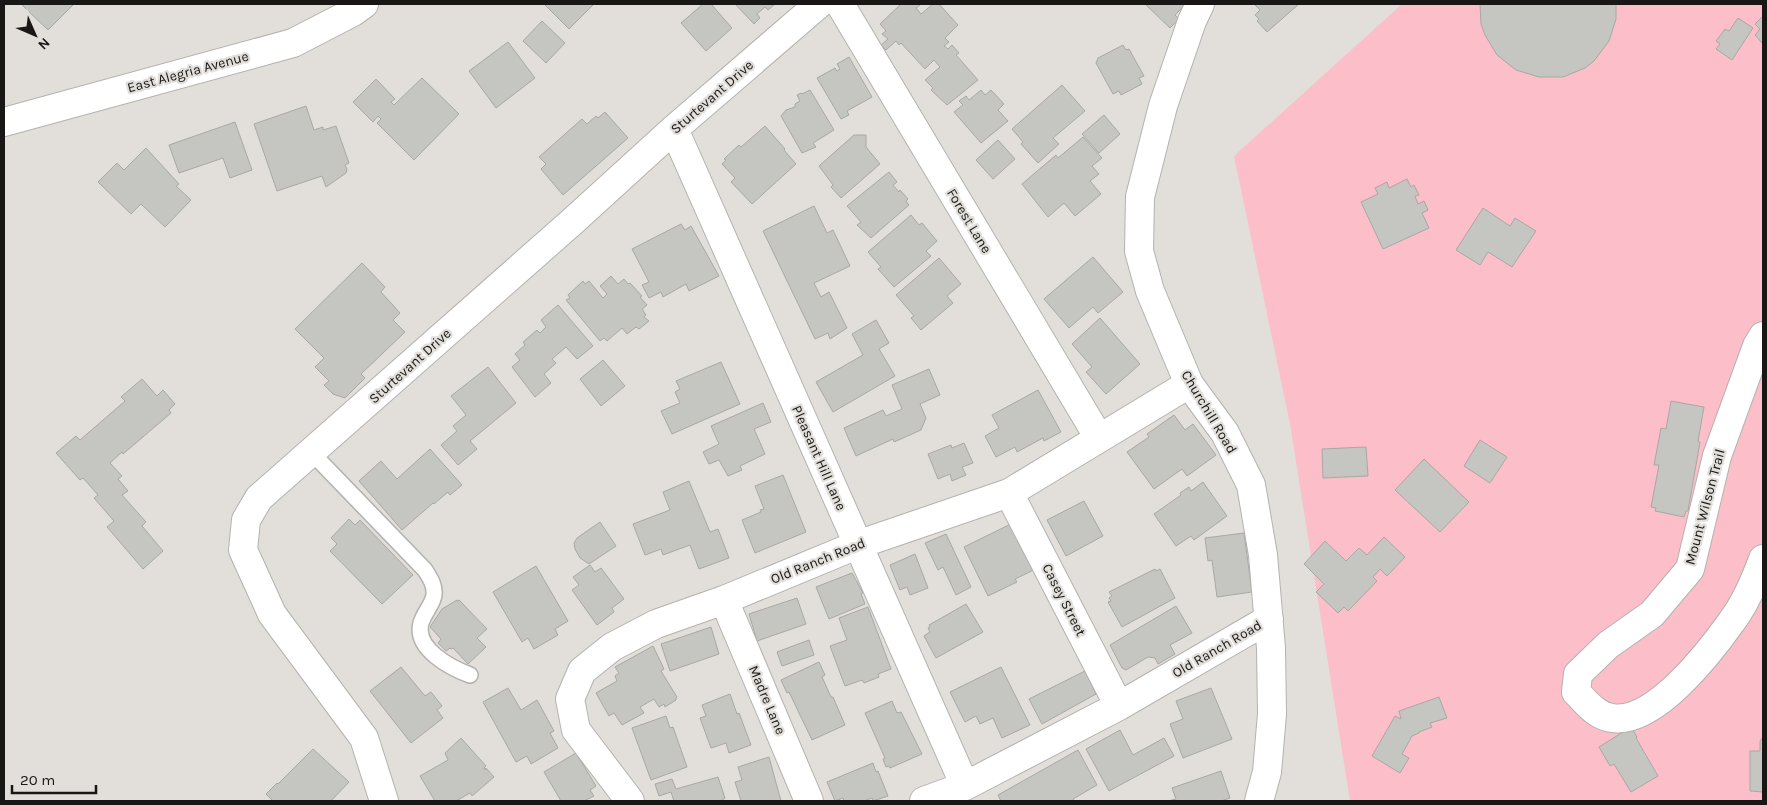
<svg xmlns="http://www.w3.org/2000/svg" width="1767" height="805" font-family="Karla,sans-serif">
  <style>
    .green { fill: #fcbec9 }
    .building { fill: #c5c5c1; stroke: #a8a8a4 }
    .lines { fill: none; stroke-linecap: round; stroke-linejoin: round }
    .service-casing { stroke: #b4b2ae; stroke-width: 18 }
    .minor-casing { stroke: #b4b2ae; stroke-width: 30 }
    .service { stroke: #fff; stroke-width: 15 }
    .minor { stroke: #fff; stroke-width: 28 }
    .labels { text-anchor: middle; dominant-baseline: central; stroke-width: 4.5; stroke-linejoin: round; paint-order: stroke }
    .street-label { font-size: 14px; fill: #181716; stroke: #e2dfdb }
  </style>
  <rect width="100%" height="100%" fill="#e2dfdb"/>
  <path class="green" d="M1402 4H1763V801H1350L1290 424 1234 156Z"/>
  <path class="building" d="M21 4H74L48 30Z
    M544 4H594L569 29Z
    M703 4H711L732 28 706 51 681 23Z
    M735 4H775L768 10 765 7 757 14 760 18 754 24Z
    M901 4H919L920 5 916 8 921 14 933 4H939L958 25 945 38 949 42 944 46 948 49 952 45 959 53 956 55 978 80 947 105 931 90 933 88 925 80 940 67 934 60 925 69 901 43 899 45 896 41 886 50 881 45 888 39 882 34 886 31 880 24Z
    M1145 4H1186L1175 15 1179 19 1170 28Z
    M1254 4H1299L1267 32 1257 21 1259 19 1255 15 1260 10Z
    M1480 4H1616V19L1609 41 1594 61 1585 68 1563 77H1539L1516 70 1497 55 1485 35 1481 24Z
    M1763 16V44L1755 35 1760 29 1755 24Z
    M1738 18 1753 28 1732 60 1716 49 1720 44 1716 41 1725 29 1729 31Z
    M542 21 565 43 546 63 523 41Z
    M508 42 535 78 496 108 469 71Z
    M1123 45 1126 50 1129 49 1144 76 1139 78 1142 84 1121 95 1119 91 1113 94 1096 63 1098 58Z
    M849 57 872 97 847 111 849 115 841 119 817 78 835 68 837 71 840 69 837 64Z
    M422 78 459 114 414 160 377 123 381 119 378 116 373 122 353 102 376 79 395 99 391 102 394 105Z
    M1062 85 1085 111 1053 138 1059 144 1038 163 1021 144 1023 142 1012 129Z
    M810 90 834 130 813 143 816 147 802 153 781 116 786 110 795 107V104L800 101 797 95 801 93 802 94Z
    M981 90 985 95 991 90 1004 104 998 110 1008 121 981 143 954 112 963 105 959 101 966 96 969 100Z
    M306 106 314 130 323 127V130L336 126 349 163 345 165 347 169 346 173 326 187 322 176 277 191 254 124Z
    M605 112 628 138 563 195 541 169 546 164 539 157 582 119 587 124 596 116 598 118Z
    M1104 115 1120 134 1099 153 1082 134Z
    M235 122 252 170 230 178 223 158 179 173 169 145Z
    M765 126 785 149 784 150 796 164 752 204 731 182 735 178 722 164 726 160 724 159 739 145 741 147Z
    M854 135H866V147L880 164 841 198 831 187 833 185 819 166Z
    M1083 137 1102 158 1092 166 1099 174 1090 181 1101 194 1075 216 1064 203 1048 217 1022 184 1056 155 1058 158Z
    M998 140 1015 159 993 179 976 160Z
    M146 148 179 184 176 186 191 200 165 227 141 204 131 214 98 182 117 163 124 170Z
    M889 172 897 182 893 185 899 192 900 190 908 199 906 201 909 205 871 238 857 225 861 222 847 206Z
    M1407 179 1411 187 1414 185 1419 195 1415 196 1418 204 1424 201 1428 210 1422 213 1429 228 1383 249 1361 202 1378 194 1375 188 1387 182 1389 188Z
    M814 206 827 233 833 230 850 266 814 283 821 297 829 292 847 328 830 339 828 333 815 339 763 231Z
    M1483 208 1510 226 1515 218 1536 231 1512 267 1488 252 1480 265 1456 250Z
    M911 215 919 225 922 223 937 241 926 251 931 256 894 287 878 269 881 267 868 252Z
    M681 224 685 230 691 226 719 276 689 291 686 284 663 297 661 292 649 298 642 285 649 282 632 249Z
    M1093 257 1123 292 1098 313 1093 307 1069 328 1044 299Z
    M939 258 961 284 947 296 953 303 921 330 911 318 914 316 896 295Z
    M362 263 385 287 381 292 400 313 393 320 405 332 361 374 365 378 345 398 333 394 324 385 329 381 315 367 324 358 295 329Z
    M611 276 618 284 624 279 628 284 630 283 642 296 640 297 647 305 642 309 646 315 644 317 649 321 639 329 636 327 627 334 622 328 607 341 604 338 600 341 566 300 570 298 568 295 583 281 585 284 589 281 603 298 607 294 600 286Z
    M558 305 593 346 577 359 566 347 552 359 556 363 544 374 551 383 535 397 512 367 520 360 515 354 525 345 523 342 537 330 540 333 546 327 541 320Z
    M1100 318 1140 364 1106 394 1086 372 1092 367 1072 344Z
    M876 320 889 343 879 349 895 376 833 412 816 382 863 355 852 334Z
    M603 360 625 386 601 406 580 379Z
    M721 362 740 404 672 434 661 411 680 403 675 392 680 389 676 381Z
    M488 367 516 403 470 441 477 449 458 465 441 445 457 431 453 426 466 415 451 396Z
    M929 369 940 395 920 404 926 418 921 430 894 442 893 439 856 456 844 428 883 410 886 416 902 409 892 385Z
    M142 379 157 396 163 390 175 404 169 410 171 413 123 454 122 452 110 463 122 476 118 479 128 491 122 495 146 522 142 526 163 551 143 569 107 527 114 521 94 498 98 495 83 478 80 480 56 453 76 436 80 440 125 401 121 397Z
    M1038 390 1061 432 1044 441 1043 438 1017 452 1015 447 996 457 985 436 999 428 992 415Z
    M1671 401 1704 407 1698 441 1700 442 1688 511H1686L1684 517 1655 511 1656 508 1651 507 1659 465H1654L1661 428 1666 429Z
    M763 403 771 422 754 429 765 454 740 466 742 470 728 476 719 460 709 464 703 452 719 444 711 426Z
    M1174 415 1185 430 1193 424 1216 455 1187 476 1182 469 1154 489 1127 452 1149 437 1147 434Z
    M1480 440 1507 457 1490 483 1464 466Z
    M964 443 973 463 962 467 966 475 952 481 950 474 938 479 928 454 951 445 952 448Z
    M1366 447 1368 476 1323 478 1322 449Z
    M430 449 462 485 450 495 448 492 434 504 433 503 402 530 359 481 381 461 397 479Z
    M1424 459 1469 502 1440 532 1395 490Z
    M783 475 806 532 755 553 742 520 761 512 760 510 764 509 755 486Z
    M689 481 710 532 718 529 729 558 699 569 690 545 663 555 661 549 645 555 633 524 670 510 663 492Z
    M1203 482 1227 516 1194 540 1191 536 1176 546 1154 514 1181 495 1180 493 1189 487 1191 491Z
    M1084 501 1103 536 1066 556 1047 520Z
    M349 519 355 525 360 520 413 575 382 604 330 551 337 544 331 538Z
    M1021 519 1044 565 1015 579 1017 582 988 596 964 547Z
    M600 522 616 546 589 564 580 558 575 549 574 543 577 538Z
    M1244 533 1252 592 1217 597 1212 560 1208 561 1205 538Z
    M946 534 971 587 956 595 943 567 938 570 925 543Z
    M1384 537 1405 557 1387 576 1380 569 1373 577 1377 581 1348 611 1344 607 1338 613 1316 592 1324 584 1304 564 1325 541 1346 561 1359 548 1367 555Z
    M915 554 928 588 910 595 907 587 900 590 890 565Z
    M590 565 595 572 601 568 624 599 612 608 614 612 597 625 572 590 579 585 573 577Z
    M536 566 568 621 555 629 558 635 534 649 528 638 522 642 493 592Z
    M1155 569 1156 571 1160 569 1175 598 1122 627 1108 602 1111 601 1109 598 1112 596 1109 592Z
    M852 573 863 593 861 594 865 604 829 619 816 587Z
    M797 598 806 624 757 641 749 614Z
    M457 600V601L459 600 487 629 477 638 486 647 468 664 453 648 451 649 450 648 446 651 438 643 441 639 430 627 442 609Z
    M966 604 983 632 936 658 924 636 930 632 928 628 930 627 929 625Z
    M1176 606 1192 633 1170 645 1175 654 1158 664 1155 658 1148 657 1126 670 1122 668 1110 645Z
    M868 607 891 669 878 674 879 677 864 683 862 680 845 686 830 646 847 640 839 618Z
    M711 627 719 654 670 671 661 644Z
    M809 640 814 655 782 666 777 652Z
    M653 646 664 669 661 671 677 697 676 698V700L665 707 664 704 659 707 654 699 640 707 644 713 622 725 614 713 609 716 596 693 617 681 615 676 619 673 615 667Z
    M819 662 825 675 822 677 831 697H833L845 725 812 740 789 692 787 693 781 680Z
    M401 667 425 696 431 692 442 706 437 710 443 718 411 743 370 691Z
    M1001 667 1030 725 1002 738 993 718 980 724 976 716 965 722 950 692Z
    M1085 671 1096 694 1042 724 1029 699Z
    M508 688 521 710 537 700 554 731 550 733 558 748 531 764 527 756 516 762 483 702Z
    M1211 688 1232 739 1183 758 1170 724 1183 719 1176 701Z
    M730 694 737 714 739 713 751 745 729 753 726 743 711 748 700 718 706 716 702 705Z
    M1439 697 1447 718 1430 723 1432 727 1419 732V733L1412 736 1402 754 1409 758 1400 773 1372 756 1395 716 1401 719 1399 711Z
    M892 701 897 713 901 712 922 754 890 768 889 766 886 767 883 759 885 758 865 713Z
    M666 716 670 728 673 727 687 767 651 780 632 728Z
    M1631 727 1637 737 1636 738 1658 776 1631 792 1614 764 1610 766 1599 747Z
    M1120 730 1133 755 1164 738 1174 756 1109 791 1086 749Z
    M1763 737V792L1750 791V751H1760V741Z
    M461 738 486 766 484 768 485 770 486 768 494 777 472 796 470 793 456 801H435L420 776 448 760 445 753Z
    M313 749 349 782 331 801H273L266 794 277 783 278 784Z
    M1078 750 1097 785 1073 799 1074 801H1001L998 795Z
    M576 753 596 786 590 790 594 796 584 801H561L544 772Z
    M769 757 781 801H741L735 782 742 780 738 767Z
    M873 763 876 772 878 771 888 796 873 801 872 798 864 801H844L843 798 835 801 827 782Z
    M1221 771 1230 798 1221 801H1168L1176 799 1172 788Z
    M718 777 725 798 721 801H674L671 792 659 796 655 784 672 779 676 789Z"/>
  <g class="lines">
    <defs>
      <path id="service" d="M312 453 425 570C430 578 435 585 434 595 433 604 424 613 421 623 414 649 451 668 470 675"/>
      <path id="minor" d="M840 4 1099 438
        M1200 4 1192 21 1163 106 1140 197 1139 251 1150 291 1189 384 1225 433 1251 485 1263 555 1271 648 1272 714 1267 772 1259 801
        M4 122 293 43 353 12 364 4
        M674 129 965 786
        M1763 336 1757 346 1717 456 1690 569 1652 614 1608 645 1578 674 1576 692C1586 702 1596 716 1612 718 1654 725 1710 652 1732 621 1744 605 1756 578 1763 559
        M1009 493 1119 706
        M724 600 809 801
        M384 801 364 738 272 614 243 550 246 520 259 498 573 221 674 129 819 4
        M630 801 576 730 570 699 582 671 612 647 656 624 724 600 857 545 1009 493 1189 384
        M924 801 965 786 1119 706 1269 619"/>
    </defs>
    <use href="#service" class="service-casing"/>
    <use href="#minor" class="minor-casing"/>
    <use href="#service" class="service"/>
    <use href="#minor" class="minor"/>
  </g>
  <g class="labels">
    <g class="street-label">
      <text transform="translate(188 72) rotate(-15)">East Alegria Avenue</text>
      <text transform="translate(712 97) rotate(-41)">Sturtevant Drive</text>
      <text transform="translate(969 221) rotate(59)">Forest Lane</text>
      <text transform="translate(410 366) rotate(-42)">Sturtevant Drive</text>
      <text transform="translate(1209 412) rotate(59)">Churchill Road</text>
      <text transform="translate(819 458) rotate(66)">Pleasant Hill Lane</text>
      <text transform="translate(1705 507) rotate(-75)">Mount Wilson Trail</text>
      <text transform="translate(818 561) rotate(-22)">Old Ranch Road</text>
      <text transform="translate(1064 600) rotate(63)">Casey Street</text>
      <text transform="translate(1217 649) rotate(-30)">Old Ranch Road</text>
      <text transform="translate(767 700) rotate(67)">Madre Lane</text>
    </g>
  </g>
  <rect width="1767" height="805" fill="none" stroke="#181716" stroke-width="10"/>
  <g transform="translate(35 35) rotate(135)" stroke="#e2dfdb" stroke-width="4" paint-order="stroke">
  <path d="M0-4L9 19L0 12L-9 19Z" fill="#181716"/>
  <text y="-8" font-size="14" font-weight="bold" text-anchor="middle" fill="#181716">N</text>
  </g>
  <path d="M12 785v8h84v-8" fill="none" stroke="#181716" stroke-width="2.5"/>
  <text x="20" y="785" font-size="15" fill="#181716" stroke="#e2dfdb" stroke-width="4" paint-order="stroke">20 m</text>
</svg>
